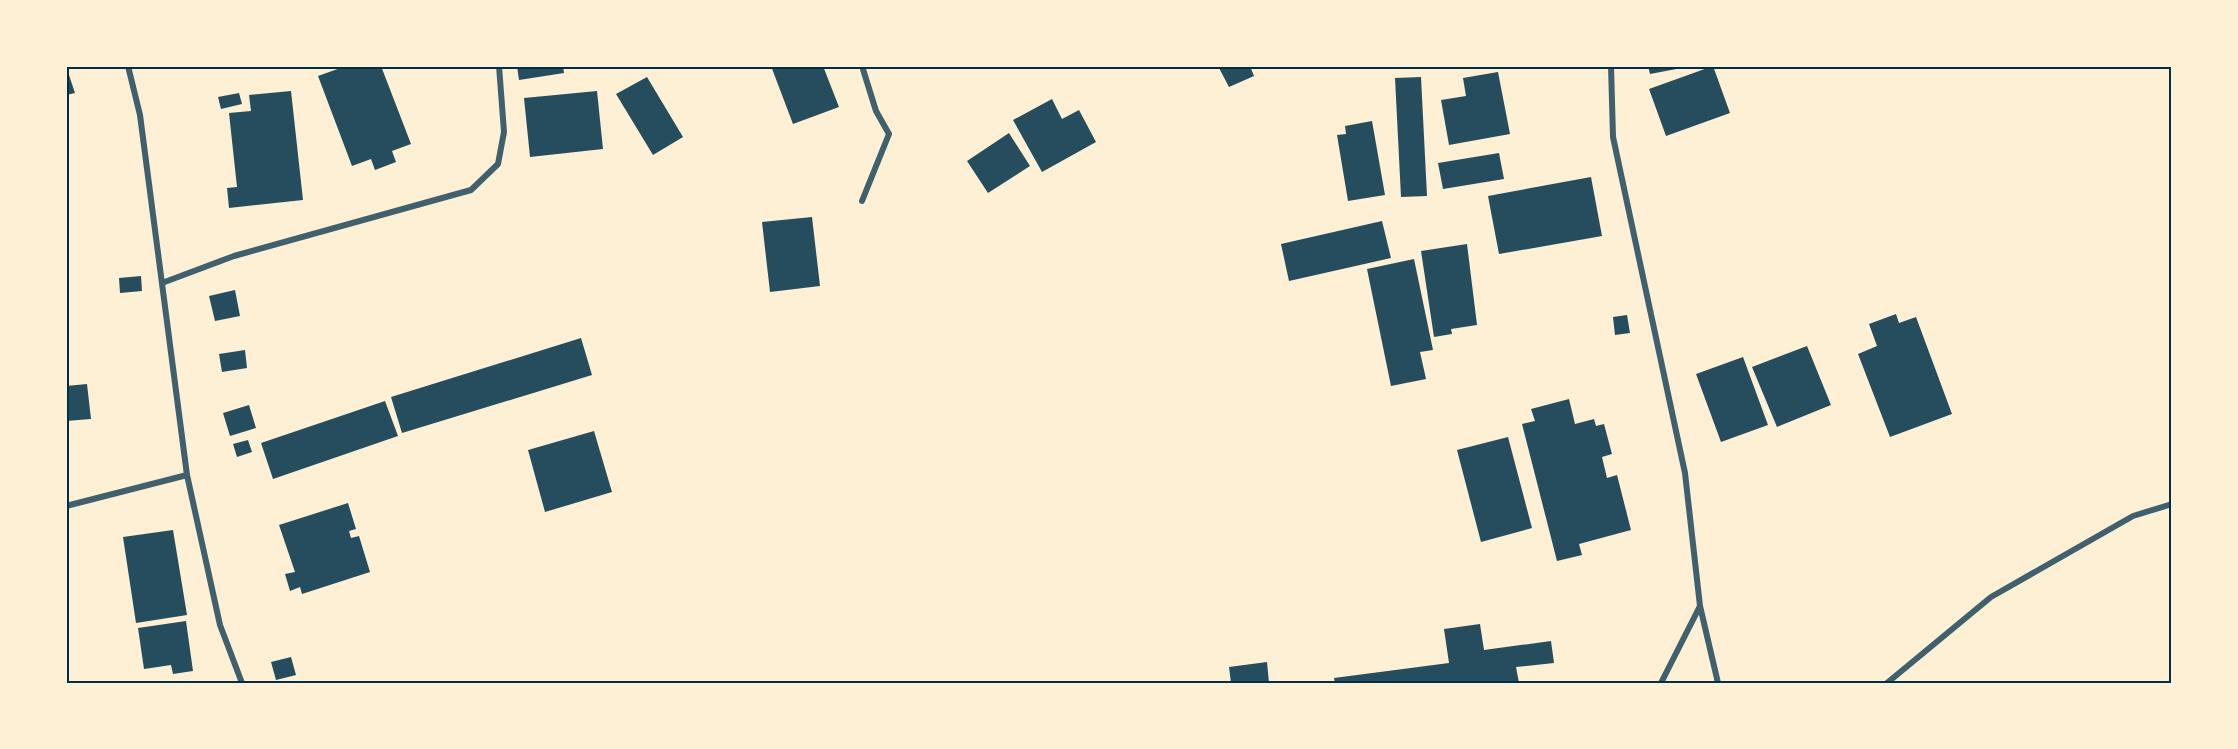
<svg xmlns="http://www.w3.org/2000/svg" width="2238" height="749" font-family="'Roboto Condensed',sans-serif">
  <style>
    .building { fill: #264d5e }
    .lines { fill: none; stroke-linecap: round; stroke-linejoin: round }
    .minor { stroke: #3f606c; stroke-width: 6 }
    .neatline { fill: none; stroke: #003049; stroke-width: 2 }
  </style>
  <rect width="100%" height="100%" fill="#fdf0d5"/>
  <path class="building" d="M66 66 75 93 66 95Z
    M346 66H381L411 144 392 151 396 162 375 170 371 159 352 166 318 76Z
    M517 66H563L564 73 519 80Z
    M771 66H823L839 107 793 124Z
    M1218 66H1250L1254 76 1229 87Z
    M1648 66H1687V67L1650 74Z
    M1713 66 1730 113 1666 136 1649 89Z
    M1498 72 1510 134 1449 145 1441 100 1466 96 1463 78Z
    M647 77 683 137 653 155 616 94Z
    M1421 77 1427 196 1401 197 1395 78Z
    M291 91 303 200 229 208 227 188 237 187 229 113 251 111 249 95Z
    M597 91 603 149 530 157 524 98Z
    M239 93 242 104 221 109 218 97Z
    M1052 99 1062 119 1079 110 1096 142 1042 172 1013 120Z
    M1372 121 1385 195 1348 201 1337 135 1346 134 1345 126Z
    M1009 133 1030 166 988 193 967 161Z
    M1499 153 1504 179 1443 189 1438 163Z
    M1591 177 1602 236 1499 254 1488 196Z
    M812 217 820 286 770 292 762 222Z
    M1382 221 1391 258 1289 281 1281 244Z
    M1467 244 1477 325 1451 329 1452 334 1434 337 1421 251Z
    M1414 259 1433 350 1420 352 1426 379 1391 386 1367 269Z
    M141 276 142 291 120 293 119 278Z
    M235 290 240 316 215 321 209 296Z
    M1896 314 1899 323 1916 317 1952 414 1890 437 1858 354 1877 346 1869 324Z
    M1627 315 1630 333 1615 335 1613 317Z
    M581 338 592 375 402 433 391 397Z
    M1807 346 1831 405 1777 427 1752 367Z
    M245 350 247 368 222 372 219 354Z
    M1743 357 1768 425 1721 442 1696 374Z
    M87 384 91 419 66 421V386Z
    M1569 399 1575 424 1594 419 1596 426 1604 424 1612 454 1602 457 1607 478 1617 475 1631 530 1579 544 1582 555 1557 561 1522 424 1535 421 1531 409Z
    M385 401 398 436 273 479 261 443Z
    M249 405 256 428 230 436 223 413Z
    M594 431 612 492 545 512 528 450Z
    M1508 437 1532 528 1481 542 1457 450Z
    M248 440 252 452 237 457 233 444Z
    M348 503 356 529 349 531 351 538 359 536 370 572 302 594 300 587 290 591 285 574 295 572 279 525Z
    M173 530 187 615 136 623 123 537Z
    M186 621 193 671 173 674 171 665 144 669 138 628Z
    M1480 624 1484 650 1551 641 1554 663 1516 667 1519 683H1335L1334 678 1449 663 1444 629Z
    M291 657 296 675 276 680 271 662Z
    M1267 662 1269 683H1231L1229 667Z"/>
  <g class="lines">
    <path class="minor" d="M128 66 140 115 187 475 220 625 242 683
      M1611 66 1613 137 1685 473 1700 606
      M862 201 889 134 876 111 862 66
      M162 283 234 256 471 190 498 164 504 132 499 66
      M66 506 187 475
      M1661 683 1700 606 1718 683
      M1887 683 1991 597 2133 516 2172 504"/>
  </g>
  <rect width="2238" height="749" fill="none" stroke="#fdf0d5" stroke-width="135"/>
  <rect x="68" y="68" width="2102" height="614" class="neatline"/>
</svg>
